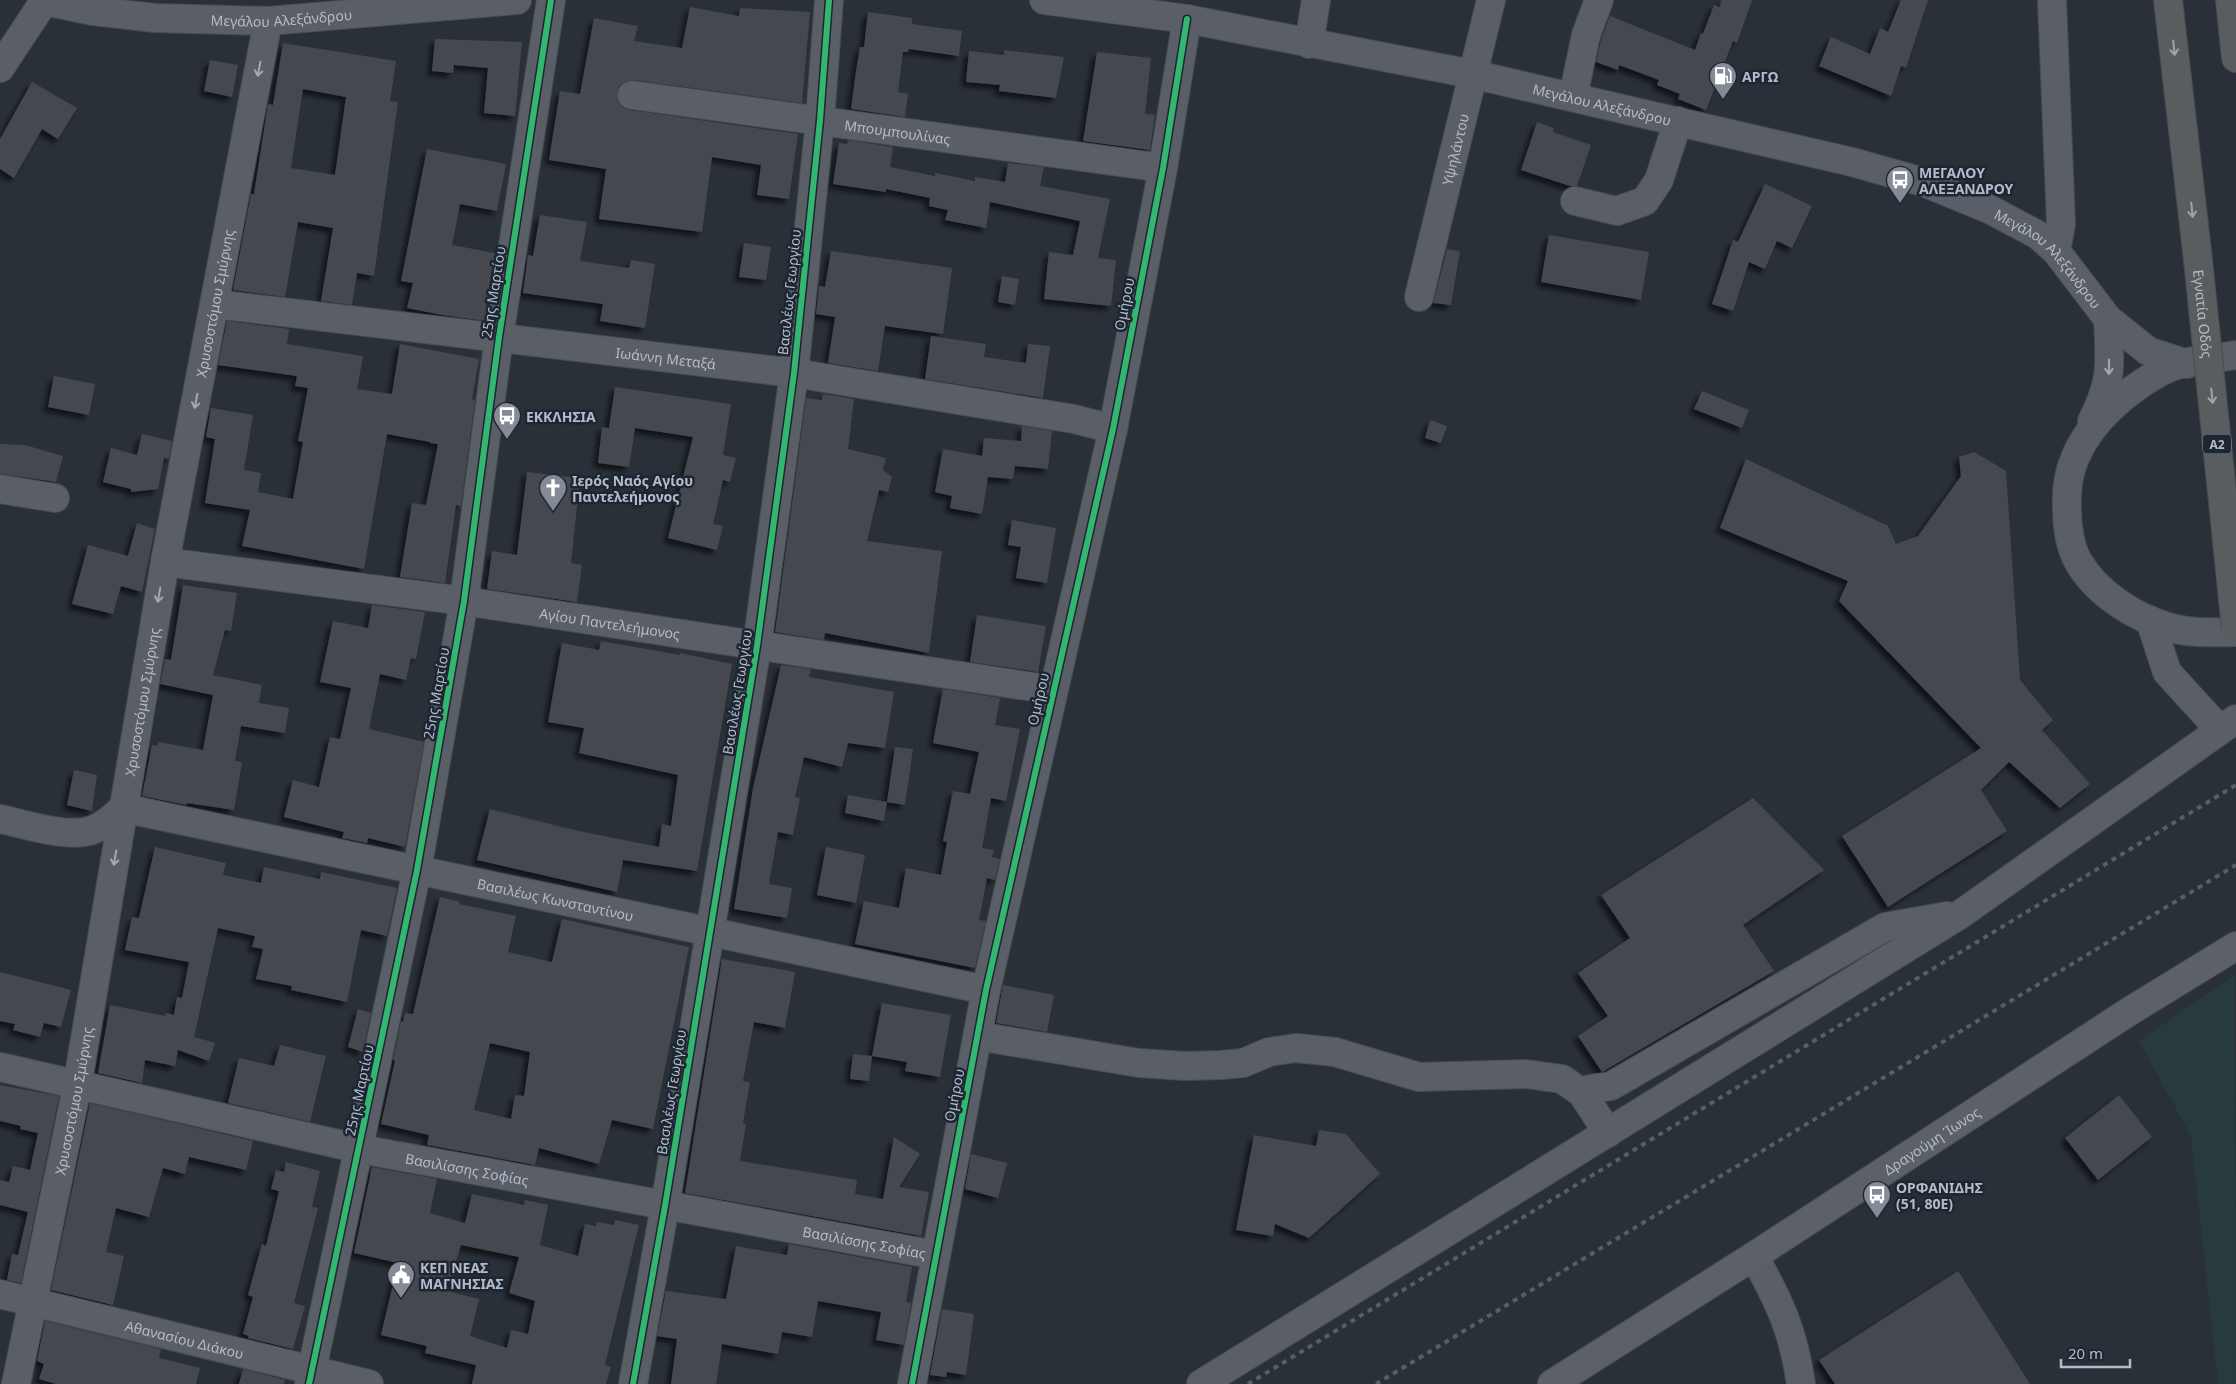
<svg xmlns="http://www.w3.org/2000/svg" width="2236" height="1384" font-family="'Noto Sans',sans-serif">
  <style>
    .green { fill: #273a3e }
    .building { fill: #444950; fill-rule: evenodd; filter: url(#shadow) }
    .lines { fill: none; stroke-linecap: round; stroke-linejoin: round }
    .minor-casing { stroke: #484c53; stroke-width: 30 }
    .major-casing { stroke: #484c55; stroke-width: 30 }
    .highway-casing { stroke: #474c53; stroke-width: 30 }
    .minor { stroke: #5a5e66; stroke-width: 28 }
    .major { stroke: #5c6168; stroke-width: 28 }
    .highway { stroke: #5a5d60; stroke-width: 28 }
    .rail { stroke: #595d64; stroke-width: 4; stroke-dasharray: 5 5; stroke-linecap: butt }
    .highway-bridge-casing { stroke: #474c53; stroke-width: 30; stroke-linecap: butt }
    .highway-bridge { stroke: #5a5d60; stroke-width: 28 }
    .cycleway-casing { stroke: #1d2633; stroke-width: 9 }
    .cycleway { stroke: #33b770; stroke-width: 6 }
    .oneway { stroke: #9ea4af }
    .oneway2 { stroke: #a2a9b5 }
    .labels { text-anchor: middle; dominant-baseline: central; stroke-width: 5; stroke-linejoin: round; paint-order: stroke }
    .shield { fill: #1d2633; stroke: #878f9c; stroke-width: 1 }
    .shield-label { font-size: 12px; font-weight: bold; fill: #b4bcc9 }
    .street-label { font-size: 14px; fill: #b4bcc9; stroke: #1d2633 }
    .poi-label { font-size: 14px; font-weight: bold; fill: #b4bcc9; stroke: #1d2633; text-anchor: start }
  </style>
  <defs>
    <filter id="shadow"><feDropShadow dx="-4.5" dy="4.5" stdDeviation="2.5" flood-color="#0009"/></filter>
  </defs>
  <rect width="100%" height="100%" fill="#2a3038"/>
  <path class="green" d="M2235 975 2236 1384H2218L2191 1136 2139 1041Z"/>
  <path class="building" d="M1721 0H1752L1737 43 1733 41 1706 110 1678 99 1680 94 1657 85 1659 80 1619 65 1618 70 1596 62 1601 39 1610 16 1695 50 1701 33 1703 34 1714 5 1720 7Z
    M1901 0H1928L1906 68 1901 66 1891 96 1819 66 1831 37 1870 54 1880 28 1888 32Z
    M690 7 739 16 740 8 810 12 802 103 634 80 626 81 619 86 617 93 618 101 623 108 630 110 798 134 789 199 757 195 761 165 712 157 702 232 599 219 606 169 549 160 560 91 580 94 594 18 638 26 634 41 682 48Z
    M868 12 912 18V24L962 31 959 56 909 49 908 52H903L898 92 908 94 905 117 851 109 856 71 860 47H864Z
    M435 39 522 42 515 116 484 113 488 68 454 65 453 73 432 71Z
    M283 43 396 61 390 101 398 102 374 276 357 273 352 305 321 301 333 228 298 222 285 297 233 290 251 194H254L268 104 273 105ZM303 89 346 97 335 175 291 168Z
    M1004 50 1064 57 1056 98 999 91 1000 85 966 82 969 51 1004 55Z
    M1097 52 1151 58 1145 114 1155 115 1150 150 1083 141Z
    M210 60 238 65 232 97 204 91Z
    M32 82 77 108 58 139 42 129 14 178 0 169V139Z
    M1537 122 1554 128 1553 132 1591 145 1577 186H1570L1521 170Z
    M848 140 893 147 890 167 935 176V173L975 181V177L1005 182 1008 163 1044 167 1040 186 1110 199 1098 258 1116 260 1111 306 1044 299 1049 252 1073 255 1080 221 990 202 986 228 945 220 948 210 929 206 930 198 886 189V192L833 184 839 143 847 144Z
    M427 149 506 164 497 211 460 204 452 245 495 253 486 305H488L486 321 442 315 407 308 413 283 401 281Z
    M1765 184 1812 206 1792 248 1777 241 1765 269 1749 262 1733 311 1712 304 1733 240 1738 242Z
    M540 215 587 222 580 261 629 268 631 260 655 264 645 328 600 321 603 304 523 293 528 255 533 256Z
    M1549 235 1649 252 1641 300 1541 282Z
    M744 243 771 247 766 280 739 277Z
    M1447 249 1460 251 1451 305 1433 303Z
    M831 251 952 268 943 334 885 326 878 371 828 363 835 317 816 314 819 286 825 287Z
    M1002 276 1019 279 1015 305 998 302Z
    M227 321 289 329 287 344 363 356 357 389 392 394 400 344 479 359 472 399 475 400 461 506 456 505 445 583 400 577 412 503 426 505 438 444 430 443V442L387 434 364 569 242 546 250 510 205 503 215 439 206 437 211 408 253 415 244 470 261 473 258 492 293 499 303 442 298 441 308 388 295 386 297 376 218 365Z
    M931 336 986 344 984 357 1026 363 1028 344 1050 346 1043 398 925 379Z
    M54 376 95 384 89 415 48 407Z
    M615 387 731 404 723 455 736 458 730 482 723 480 713 524 723 526 717 550 668 538 693 437 635 428 629 467 598 463 602 427 609 428Z
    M1702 391 1749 410 1742 428 1694 409Z
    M823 394 854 399 848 449 886 458 883 470 892 477 888 492 879 490 867 541 942 551 929 653 825 633 824 640 775 632 806 398 822 400Z
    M1430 420 1447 426 1441 443 1425 438Z
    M1022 426 1052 431 1048 469 1015 466 1013 479 988 477 982 514 950 508 952 496 935 492 943 449 982 456 984 438 1021 441Z
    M142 434 172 441 169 459 164 458 158 489 131 492V489L103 482 111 448 137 455Z
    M0 444 25 445 63 456 56 482 0 474Z
    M1974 452 2006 471 2020 680 2053 720 2042 730 2090 784 2060 808 2009 762 1981 790 2007 831 1888 907 1842 836 1981 748 1839 601 1848 581 1720 528 1746 459 1888 526 1896 544 1918 536 1961 476 1959 457Z
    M527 472 580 478 571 563 582 565 577 602 487 589 492 551 517 555Z
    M1012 520 1056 528 1047 583 1016 578 1021 547 1008 545Z
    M137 523 155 529 142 592 121 586 113 614 72 604 88 545 128 556Z
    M183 585 237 593 231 631 225 630 213 675 262 685 259 703 289 708 285 733 241 726 235 761 242 762 234 810 187 803V805L142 796 152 745 158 746V742L203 750 213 695 160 684 165 659 171 660Z
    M372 605 425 612 416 659 411 658 406 680 380 674 369 729 424 742 405 847 368 838 367 843 342 838 344 832 284 817 293 780 319 787 330 737 340 739 351 688 320 682 333 621 368 628Z
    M977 615 1046 626 1038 672 970 662Z
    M601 641 680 655V653L732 664 697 871 623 860 617 892 477 860 490 809 574 830 659 847 662 824 671 826 678 775 579 753 584 728 548 722 562 643 599 650Z
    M781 665 811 669 809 677 894 692 885 748 848 743 842 767 804 757 795 797 800 798 793 835 778 832 769 884 792 888 787 918 734 909 753 788Z
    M943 689 1000 698 995 725 1020 729 1006 801 991 798 982 848 994 850 992 857 1000 859 995 880 987 878 979 920 986 921 975 968 855 944 864 901 899 908 906 868 941 875 947 842 943 841 953 791 970 794 979 752 933 743Z
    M895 747 913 749 905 805 887 802Z
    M74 770 97 775 92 811 67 805Z
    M848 795 887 802 884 821 845 813Z
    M1753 798 1824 870 1743 925 1774 971 1602 1072 1578 1036 1608 1016 1578 973 1630 938 1601 895Z
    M155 847 226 863 223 875 261 883 264 867 320 879 321 872 397 888 387 936 361 930 347 1002 291 990 292 986 256 979 263 949 252 947 255 936 218 928 194 1037 215 1043 209 1061 178 1050 175 1066 145 1060 142 1083 98 1073 110 1005 165 1016 166 1013 174 1015 177 997 182 998 189 962 125 950 132 917 139 918Z
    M826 847 865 855 856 903 817 895Z
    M440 897 460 902 459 904 516 916 508 952 552 962 562 919 689 947 653 1129 612 1120 599 1164 539 1148 535 1165 427 1145 429 1135 381 1124 395 1061 393 1060 401 1021 403 1022 405 1013 413 1014ZM490 1043 530 1052 524 1096 515 1095 511 1119 474 1110Z
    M722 959 795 972 785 1028 754 1022 743 1081 750 1082 743 1123 746 1124 740 1161 857 1180 855 1194 883 1199 894 1137 920 1154 899 1187 929 1192 921 1236 685 1193Z
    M0 972 71 990 61 1027 44 1023 40 1037 13 1030 15 1024 0 1021Z
    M1003 985 1054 995 1047 1032 996 1023Z
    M882 1003 951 1015 940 1077 905 1071 907 1062 872 1056Z
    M358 1009 371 1013 363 1052 348 1047Z
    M280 1045 326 1056 310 1122 228 1103 239 1058 274 1066Z
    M853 1054 872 1056 869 1081 850 1079Z
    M0 1085 59 1096 21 1283 7 1280 12 1254 18 1255 28 1212 0 1205V1180L9 1182 13 1166 30 1170 38 1133 20 1129 21 1126 0 1121Z
    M2119 1095 2152 1137 2098 1180 2065 1138Z
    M90 1103 253 1141 246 1170 189 1157 185 1174 163 1168 149 1217 116 1208 106 1252 124 1256 113 1305 51 1290Z
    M1319 1130 1346 1134 1380 1174 1309 1238 1275 1224 1273 1236 1236 1230 1254 1135 1316 1146Z
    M971 1154 1007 1163 998 1198 965 1189Z
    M286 1162 320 1171 312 1207 318 1208 294 1303 305 1306 293 1349 248 1338 249 1336 243 1334 253 1297 248 1295 262 1244 266 1246 279 1191 271 1189 276 1170 284 1172Z
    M372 1167 437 1179 430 1213 465 1223 472 1194 524 1205 525 1200 548 1205 540 1245 578 1256 585 1224 596 1226 597 1222 614 1225 615 1220 639 1225 605 1365 611 1367 606 1384H472L476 1365 425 1353 427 1346 381 1335 398 1263 354 1253ZM461 1245 519 1257 509 1293 535 1301 528 1334 511 1330 507 1348 470 1336 479 1299 447 1291Z
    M789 1244 912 1267 906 1302 911 1303 904 1345 876 1340 881 1312 818 1301 812 1337 782 1332 778 1354 722 1344 716 1384H671L677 1339 657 1336 666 1291 726 1299 736 1246 787 1255Z
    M1958 1271 2030 1384H1835L1819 1360Z
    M942 1309 974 1314 966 1375 947 1372 946 1377 930 1375Z
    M45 1321 161 1349 159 1358 200 1368 196 1384H56L39 1379 44 1364 37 1361Z
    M243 1369 285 1380 284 1384H239Z"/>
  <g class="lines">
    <defs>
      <g id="minor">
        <path id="s1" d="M1044 0 1187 19 1472 74 1852 162 1923 182 1991 210 2038 235 2056 251 2108 319 2148 351 2187 364"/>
        <path d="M2052 0 2061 224 2056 251"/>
        <path id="s2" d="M45 1 93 11 155 18 268 21 517 0"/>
        <path d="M1309 44 1316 0"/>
        <path d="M0 68 45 0"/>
        <path id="s3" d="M632 95 1163 168"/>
        <path d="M1573 97 1586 35 1599 0"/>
        <path d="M1575 201 1617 211 1645 201 1659 180 1678 121"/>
        <path id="s4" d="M1419 297 1491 0"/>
        <path id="s5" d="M215 304 794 373 1074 419 1113 429"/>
        <path d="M2236 355C2213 359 2183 360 2162 371 2127 390 2090 421 2075 458 2068 474 2066 492 2067 510 2067 526 2070 547 2078 561 2096 593 2134 617 2168 627 2190 634 2214 632 2236 632"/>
        <path d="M2092 421C2113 380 2110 364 2108 319"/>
        <path d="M0 489 55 498"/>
        <path id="s6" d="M165 562 464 601 1053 690"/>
        <path d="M2150 620 2167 672 2219 729"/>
        <path id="s7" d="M0 819C24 824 69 839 92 830 104 826 114 817 123 808L986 990"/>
        <path d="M978 1036 1139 1063 1185 1066 1221 1065 1243 1063 1269 1052 1296 1048 1335 1052 1419 1077 1526 1074 1562 1079 1582 1093 1608 1133"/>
        <path id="s8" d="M0 1067 360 1149 936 1255"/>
        <path d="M1582 1093 1590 1089 1611 1086 1885 927 1947 916"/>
        <path d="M1754 1256C1780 1303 1793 1330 1801 1384"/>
        <path id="s9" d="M0 1294 369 1384"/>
        <path id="s10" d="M16 1384 77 1087 165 562 268 21"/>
        <path d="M309 1384 417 870 464 601 499 337 551 0"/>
        <path d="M633 1384 665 1206 757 646 794 373 820 120 829 0"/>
        <path d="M912 1384 986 990 1113 429 1163 168 1187 19"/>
        <path d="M1201 1384 1961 914 2236 719"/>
      </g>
      <g id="major">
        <path id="s11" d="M1552 1384 1754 1256 2130 1011 2236 946"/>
      </g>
      <path id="highway" d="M2168 0 2198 260
        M2230 0 2236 58"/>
    </defs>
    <use href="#minor" class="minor-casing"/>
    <use href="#major" class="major-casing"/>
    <use href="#highway" class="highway-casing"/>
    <use href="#minor" class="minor"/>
    <use href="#major" class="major"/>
    <use href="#highway" class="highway"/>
    <path class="rail" d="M1248 1384 2236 785
      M1376 1384 2236 865"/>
    <defs>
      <g id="highway-bridge">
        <path id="s12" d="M2198 260 2236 628"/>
      </g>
    </defs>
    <use href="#highway-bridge" class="highway-bridge-casing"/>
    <use href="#highway-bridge" class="highway-bridge"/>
    <defs>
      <path id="cycleway" d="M309 1384 417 870 464 601 499 337 551 0
        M633 1384 665 1206 757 646 794 373 820 120 829 0
        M912 1384 986 990 1113 429 1163 168 1187 19"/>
    </defs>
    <use href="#cycleway" class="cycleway-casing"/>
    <use href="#cycleway" class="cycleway"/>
  </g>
  <defs><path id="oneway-shaft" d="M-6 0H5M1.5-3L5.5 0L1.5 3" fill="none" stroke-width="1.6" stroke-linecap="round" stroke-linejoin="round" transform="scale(1.25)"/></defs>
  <g class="oneway">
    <use href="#oneway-shaft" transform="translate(2174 48) rotate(84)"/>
    <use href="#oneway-shaft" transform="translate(2192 210) rotate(84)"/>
    <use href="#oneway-shaft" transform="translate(2212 396) rotate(84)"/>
  </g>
  <g class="oneway2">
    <use href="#oneway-shaft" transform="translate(259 69) rotate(101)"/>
    <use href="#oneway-shaft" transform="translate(2109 367) rotate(91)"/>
    <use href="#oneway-shaft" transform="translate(196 401) rotate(101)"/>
    <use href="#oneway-shaft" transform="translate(159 595) rotate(100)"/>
    <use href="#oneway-shaft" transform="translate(115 858) rotate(99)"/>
  </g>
  <defs>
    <symbol id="fuel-pin" viewBox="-11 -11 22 30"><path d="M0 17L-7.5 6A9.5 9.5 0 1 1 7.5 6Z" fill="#848b96" stroke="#1d2633"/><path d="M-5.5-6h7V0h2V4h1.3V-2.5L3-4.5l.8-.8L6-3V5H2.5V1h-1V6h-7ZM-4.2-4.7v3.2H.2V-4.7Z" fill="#fff"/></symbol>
    <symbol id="bus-pin" viewBox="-11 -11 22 30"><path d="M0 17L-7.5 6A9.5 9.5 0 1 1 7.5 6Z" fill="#848b96" stroke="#1d2633"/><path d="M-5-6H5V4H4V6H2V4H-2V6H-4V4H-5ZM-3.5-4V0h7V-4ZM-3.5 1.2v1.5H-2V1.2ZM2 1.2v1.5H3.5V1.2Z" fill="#fff"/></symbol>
    <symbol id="church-pin" viewBox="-11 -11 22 30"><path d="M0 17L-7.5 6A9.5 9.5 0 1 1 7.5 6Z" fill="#848b96" stroke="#1d2633"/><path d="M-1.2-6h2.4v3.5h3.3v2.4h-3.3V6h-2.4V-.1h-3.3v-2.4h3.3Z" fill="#fff"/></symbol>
    <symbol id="civic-pin" viewBox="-11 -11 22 30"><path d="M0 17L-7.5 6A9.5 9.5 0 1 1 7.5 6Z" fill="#848b96" stroke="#1d2633"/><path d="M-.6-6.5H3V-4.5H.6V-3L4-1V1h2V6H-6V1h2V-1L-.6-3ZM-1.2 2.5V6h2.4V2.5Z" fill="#fff"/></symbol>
  </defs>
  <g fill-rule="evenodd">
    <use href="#fuel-pin" x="1707" y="60" width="32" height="43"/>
    <use href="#bus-pin" x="1884" y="164" width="32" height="43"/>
    <use href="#bus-pin" x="491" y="400" width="32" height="43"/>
    <use href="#church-pin" x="537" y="472" width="32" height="43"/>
    <use href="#bus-pin" x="1861" y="1179" width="32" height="43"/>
    <use href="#civic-pin" x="385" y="1259" width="32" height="43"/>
  </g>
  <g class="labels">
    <rect class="shield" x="2203" y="434.5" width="28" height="19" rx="4"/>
    <g class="shield-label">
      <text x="2217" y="444">Α2</text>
    </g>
    <g class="street-label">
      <text stroke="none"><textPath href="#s2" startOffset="238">Μεγάλου Αλεξάνδρου</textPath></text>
      <text stroke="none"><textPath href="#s1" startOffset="568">Μεγάλου Αλεξάνδρου</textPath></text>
      <text stroke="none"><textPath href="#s3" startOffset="268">Μπουμπουλίνας</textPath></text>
      <text stroke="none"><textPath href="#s4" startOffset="152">Υψηλάντου</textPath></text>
      <text stroke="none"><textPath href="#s1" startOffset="1048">Μεγάλου Αλεξάνδρου</textPath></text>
      <text transform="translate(493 292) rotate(-81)">25ης Μαρτίου</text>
      <text transform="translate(789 292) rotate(-84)">Βασιλέως Γεωργίου</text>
      <text stroke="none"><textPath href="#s10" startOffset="1099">Χρυσοστόμου Σμύρνης</textPath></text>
      <text transform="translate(1124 304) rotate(-79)">Ομήρου</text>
      <text stroke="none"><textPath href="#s12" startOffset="54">Εγνατία Οδός</textPath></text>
      <text stroke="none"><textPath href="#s5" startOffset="454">Ιωάννη Μεταξά</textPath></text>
      <text stroke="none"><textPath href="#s6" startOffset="449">Αγίου Παντελεήμονος</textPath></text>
      <text transform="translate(737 692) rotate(-81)">Βασιλέως Γεωργίου</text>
      <text transform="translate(436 693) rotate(-80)">25ης Μαρτίου</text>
      <text transform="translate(1038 699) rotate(-77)">Ομήρου</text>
      <text stroke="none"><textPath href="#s10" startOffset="694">Χρυσοστόμου Σμύρνης</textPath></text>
      <text stroke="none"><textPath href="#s7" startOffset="574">Βασιλέως Κωνσταντίνου</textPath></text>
      <text transform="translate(359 1090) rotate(-78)">25ης Μαρτίου</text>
      <text transform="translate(671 1092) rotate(-81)">Βασιλέως Γεωργίου</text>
      <text transform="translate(954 1095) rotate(-79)">Ομήρου</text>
      <text stroke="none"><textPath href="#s10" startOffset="289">Χρυσοστόμου Σμύρνης</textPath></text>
      <text stroke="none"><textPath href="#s11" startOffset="451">Δραγούμη Ίωνος</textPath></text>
      <text stroke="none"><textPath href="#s8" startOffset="478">Βασιλίσσης Σοφίας</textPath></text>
      <text stroke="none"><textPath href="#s8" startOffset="882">Βασιλίσσης Σοφίας</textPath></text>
      <text stroke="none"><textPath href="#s9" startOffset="190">Αθανασίου Διάκου</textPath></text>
    </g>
    <g class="poi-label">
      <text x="1742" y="76">ΑΡΓΩ</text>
      <text x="1919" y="172">ΜΕΓΑΛΟΥ<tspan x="1919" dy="16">ΑΛΕΞΑΝΔΡΟΥ</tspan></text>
      <text x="526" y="416">ΕΚΚΛΗΣΙΑ</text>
      <text x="572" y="480">Ιερός Ναός Αγίου<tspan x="572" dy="16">Παντελεήμονος</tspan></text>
      <text x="1896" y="1187">ΟΡΦΑΝΙΔΗΣ<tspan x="1896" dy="16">(51, 80Ε)</tspan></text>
      <text x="420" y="1267">ΚΕΠ ΝΕΑΣ<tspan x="420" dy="16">ΜΑΓΝΗΣΙΑΣ</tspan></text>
    </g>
  </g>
  <path d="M2061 1359v8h69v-8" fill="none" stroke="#b4bcc9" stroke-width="2.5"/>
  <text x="2068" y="1359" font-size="15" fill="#b4bcc9" stroke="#1d2633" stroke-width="4" paint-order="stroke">20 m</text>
</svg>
